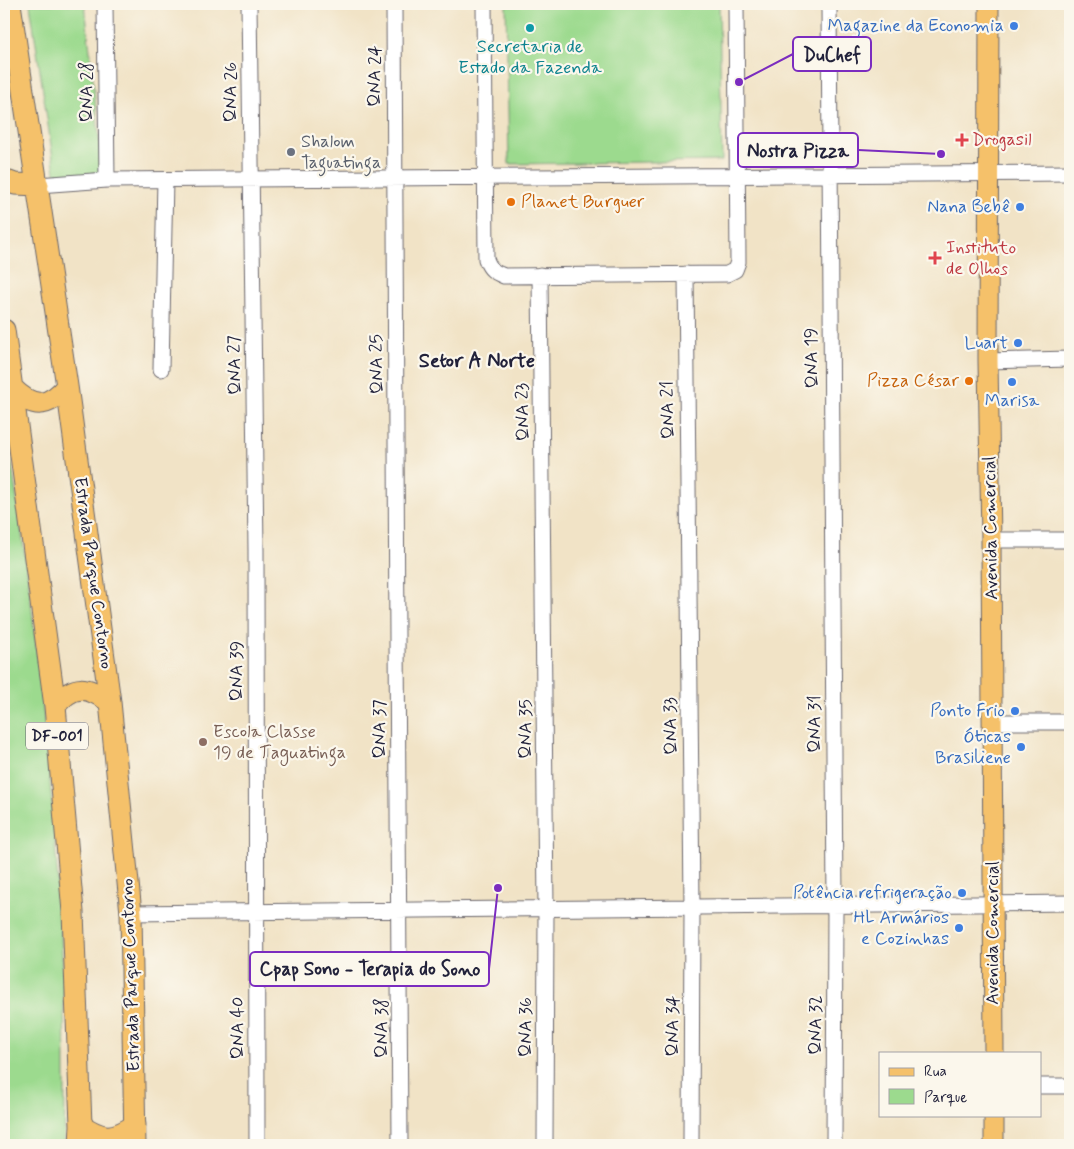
<svg xmlns="http://www.w3.org/2000/svg" width="1074" height="1149" font-family="Mynerve,sans-serif">
  <style>
    .green { fill: #9cda8e; stroke: #5f7e64 }
    .lines { fill: none; stroke-linecap: round; stroke-linejoin: round }
    .minor-casing { stroke: #6a666c; stroke-width: 17 }
    .major-casing { stroke: #6a666c; stroke-width: 21 }
    .highway-casing { stroke: #6a666c; stroke-width: 23 }
    .minor { stroke: #fff; stroke-width: 15 }
    .major { stroke: #f5c16b; stroke-width: 19 }
    .highway { stroke: #f5c16b; stroke-width: 21 }
    .shop-dot { fill: #3f7fe0; stroke: #fbf7ec; stroke-width: 2 }
    .culture-dot { fill: #0f9aa8; stroke: #fbf7ec; stroke-width: 2 }
    .health-dot { fill: #e0444e; stroke: #fbf7ec; stroke-width: 2 }
    .worship-dot { fill: #6b7280; stroke: #fbf7ec; stroke-width: 2 }
    .food-dot { fill: #e8710a; stroke: #fbf7ec; stroke-width: 2 }
    .education-dot { fill: #8d6e63; stroke: #fbf7ec; stroke-width: 2 }
    .labels { text-anchor: middle; dominant-baseline: central; stroke-width: 4.5; stroke-linejoin: round; paint-order: stroke }
    .shield { fill: #fbf7ec; stroke: #636270; stroke-width: 1 }
    .shield-label { font-size: 16px; font-weight: bold; fill: #22223b }
    .shop-label { font-size: 18px; fill: #366cbe; stroke: #fbf7ec; text-anchor: end }
    .culture-label { font-size: 18px; fill: #0d838f; stroke: #fbf7ec }
    .street-label { font-size: 18px; fill: #22223b; stroke: #fbf7ec }
    .health-label { font-size: 18px; fill: #be3a42; stroke: #fbf7ec; text-anchor: start }
    .worship-label { font-size: 18px; fill: #5b616d; stroke: #fbf7ec; text-anchor: start }
    .food-label { font-size: 18px; fill: #c56008; stroke: #fbf7ec; text-anchor: start }
    .education-label { font-size: 18px; fill: #785e54; stroke: #fbf7ec; text-anchor: start }
    .quarter-label { font-size: 20px; font-weight: bold; fill: #22223b; stroke: #fbf7ec }
    .leader { fill: none; stroke: #7b2cbf; stroke-width: 2 }
    .callout-dot { fill: #7b2cbf; stroke: #fbf7ec; stroke-width: 2 }
    .callout { fill: #fbf7ec; stroke: #7b2cbf; stroke-width: 2 }
    .callout-label { font-size: 19px; text-anchor: middle; font-weight: bold; fill: #22223b }
  </style>
  <rect width="100%" height="100%" fill="#fbf7ec"/>
  <filter id="ink" filterUnits="userSpaceOnUse"><feTurbulence type="fractalNoise" baseFrequency=".02" numOctaves="2"/><feDisplacementMap in="SourceGraphic" scale="10" xChannelSelector="R" yChannelSelector="G"/><feConvolveMatrix kernelMatrix="1 2 1 2 8 2 1 2 1" color-interpolation-filters="sRGB"/></filter>
  <filter id="wash" filterUnits="userSpaceOnUse"><feTurbulence type="fractalNoise" baseFrequency=".0096" numOctaves="4" result="noise"/><feDisplacementMap in="SourceGraphic" scale="20" xChannelSelector="R" yChannelSelector="G"/><feGaussianBlur stdDeviation="1.12" result="paint"/><feColorMatrix in="noise" values="0 0 0 0 0 0 0 0 0 0 0 0 0 0 0 0 0 1.4 0 .05"/><feComposite in="paint" operator="in"/></filter>
  <g filter="url(#wash)">
    <rect width="100%" height="100%" fill="#f1e3c6"/>
    <path class="green" d="M30 4H85L103 175 56 179Z
      M506 4H719L722 161 509 164Z
      M4 409C14 485 27 561 35 637 54 806 69 975 64 1145H4Z"/>
  </g>
  <g filter="url(#ink)">
    <g class="lines">
      <defs>
        <path id="minor" d="M105 4 107 180
          M249 4 256 550 257 1145
          M394 4C393 384 400 765 400 1145
          M484 4 486 259C490 270 494 272 504 276L727 274 735 270 738 262 736 4
          M829 4 835 905 834 1145
          M38 185 107 180 1070 173
          M686 274 692 907 691 1145
          M540 275 546 909 545 1145
          M988 361 1070 359
          M161 369 165 180
          M991 540H1070
          M992 722H1070
          M131 913 1070 903
          M1040 1086H1070"/>
        <path id="major" d="M989 4 988 361 991 540 994 1053
          M994 1115V1145"/>
        <path id="highway" d="M10 4 67 386 110 702 131 913 135 1145
          M4 180 15 184 38 185
          M4 330 55 706 73 912 81 1125 80 1145
          M12 388C33 409 48 408 67 386
          M55 706C74 683 87 686 110 702
          M81 1125C103 1140 113 1140 135 1125"/>
      </defs>
      <use href="#minor" class="minor-casing"/>
      <use href="#major" class="major-casing"/>
      <use href="#highway" class="highway-casing"/>
      <use href="#minor" class="minor"/>
      <use href="#major" class="major"/>
      <use href="#highway" class="highway"/>
    </g>
  </g>
  <g class="shop-dot">
    <circle cx="1014" cy="26" r="5"/>
    <circle cx="1020" cy="207" r="5"/>
    <circle cx="1018" cy="343" r="5"/>
    <circle cx="1012" cy="382" r="5"/>
    <circle cx="1015" cy="711" r="5"/>
    <circle cx="1021" cy="747" r="5"/>
    <circle cx="962" cy="893" r="5"/>
    <circle cx="959" cy="928" r="5"/>
  </g>
  <circle class="culture-dot" cx="530" cy="28" r="5"/>
  <g class="health-dot">
    <path d="M959.5 132.5h5v5h5v5h-5v5h-5v-5h-5v-5h5z"/>
    <path d="M932.5 250.5h5v5h5v5h-5v5h-5v-5h-5v-5h5z"/>
  </g>
  <circle class="worship-dot" cx="291" cy="152" r="5"/>
  <g class="food-dot">
    <circle cx="511" cy="202" r="5"/>
    <circle cx="969" cy="381" r="5"/>
  </g>
  <circle class="education-dot" cx="203" cy="742" r="5"/>
  <g class="labels">
    <rect class="shield" x="26" y="722.5" width="62" height="27" rx="4"/>
    <g class="shield-label">
      <text x="57" y="736">DF-001</text>
    </g>
    <g class="shop-label">
      <text x="1004" y="26">Magazine da Economia</text>
      <text x="1010" y="207">Nana Bebê</text>
      <text x="1008" y="343">Luart</text>
      <text x="1012" y="401" text-anchor="middle">Marisa</text>
      <text x="1005" y="711">Ponto Frio</text>
      <text x="1011" y="737">Óticas<tspan x="1011" dy="21">Brasiliene</tspan></text>
      <text x="952" y="893">Potência refrigeração</text>
      <text x="949" y="918">HL Armários<tspan x="949" dy="21">e Cozinhas</tspan></text>
    </g>
    <g class="culture-label">
      <text x="530" y="47">Secretaria de<tspan x="530" dy="21">Estado da Fazenda</tspan></text>
    </g>
    <g class="street-label">
      <text transform="translate(375 76) rotate(-90)">QNA 24</text>
      <text transform="translate(87 92) rotate(-90)">QNA 28</text>
      <text transform="translate(231 92) rotate(-90)">QNA 26</text>
      <text transform="translate(812 358) rotate(-91)">QNA 19</text>
      <text transform="translate(377 364) rotate(-91)">QNA 25</text>
      <text transform="translate(235 365) rotate(-91)">QNA 27</text>
      <text transform="translate(668 410) rotate(-91)">QNA 21</text>
      <text transform="translate(523 412) rotate(-91)">QNA 23</text>
      <text transform="translate(991 528) rotate(-91)">Avenida Comercial</text>
      <text transform="translate(93 573) rotate(82)">Estrada Parque Contorno</text>
      <text transform="translate(237 671) rotate(-90)">QNA 39</text>
      <text transform="translate(815 724) rotate(-90)">QNA 31</text>
      <text transform="translate(671 726) rotate(-91)">QNA 33</text>
      <text transform="translate(380 729) rotate(-90)">QNA 37</text>
      <text transform="translate(526 729) rotate(-90)">QNA 35</text>
      <text transform="translate(993 933) rotate(-90)">Avenida Comercial</text>
      <text transform="translate(131 975) rotate(-92)">Estrada Parque Contorno</text>
      <text transform="translate(816 1025) rotate(-90)">QNA 32</text>
      <text transform="translate(673 1026) rotate(-90)">QNA 34</text>
      <text transform="translate(526 1027) rotate(-90)">QNA 36</text>
      <text transform="translate(238 1028) rotate(-90)">QNA 40</text>
      <text transform="translate(382 1028) rotate(-90)">QNA 38</text>
    </g>
    <g class="health-label">
      <text x="972" y="140">Drogasil</text>
      <text x="946" y="248">Instituto<tspan x="946" dy="21">de Olhos</tspan></text>
    </g>
    <g class="worship-label">
      <text x="301" y="142">Shalom<tspan x="301" dy="21">Taguatinga</tspan></text>
    </g>
    <g class="food-label">
      <text x="521" y="202">Planet Burguer</text>
      <text x="959" y="381" text-anchor="end">Pizza César</text>
    </g>
    <g class="education-label">
      <text x="213" y="732">Escola Classe<tspan x="213" dy="21">19 de Taguatinga</tspan></text>
    </g>
    <g class="quarter-label">
      <text x="477" y="361">Setor A Norte</text>
    </g>
  </g>
  <path class="leader" d="M739 82L793 54M941 154L858 150M498 888L489 969"/>
  <g class="callout-dot">
    <circle cx="739" cy="82" r="5"/>
    <circle cx="941" cy="154" r="5"/>
    <circle cx="498" cy="888" r="5"/>
  </g>
  <g class="callout">
    <rect x="793" y="37" width="78" height="34" rx="5"/>
    <rect x="738" y="133" width="120" height="34" rx="5"/>
    <rect x="250" y="952" width="239" height="34" rx="5"/>
  </g>
  <g class="callout-label">
    <text x="832" y="61">DuChef</text>
    <text x="798" y="157">Nostra Pizza</text>
    <text x="370" y="975">Cpap Sono - Terapia do Sono</text>
  </g>
  <rect width="1074" height="1149" fill="none" stroke="#fbf7ec" stroke-width="20"/>
  <rect x="879" y="1052" width="162" height="65" fill="#fbf7ec" stroke="#a4a2a5"/>
  <rect x="889" y="1068" width="25" height="8" fill="#f5c16b" stroke="#a4a2a5"/>
  <text x="924" y="1076" font-size="15" fill="#22223b">Rua</text>
  <rect x="889" y="1089" width="25" height="15" fill="#9cda8e" stroke="#a4a2a5"/>
  <text x="924" y="1102" font-size="15" fill="#22223b">Parque</text>
</svg>
